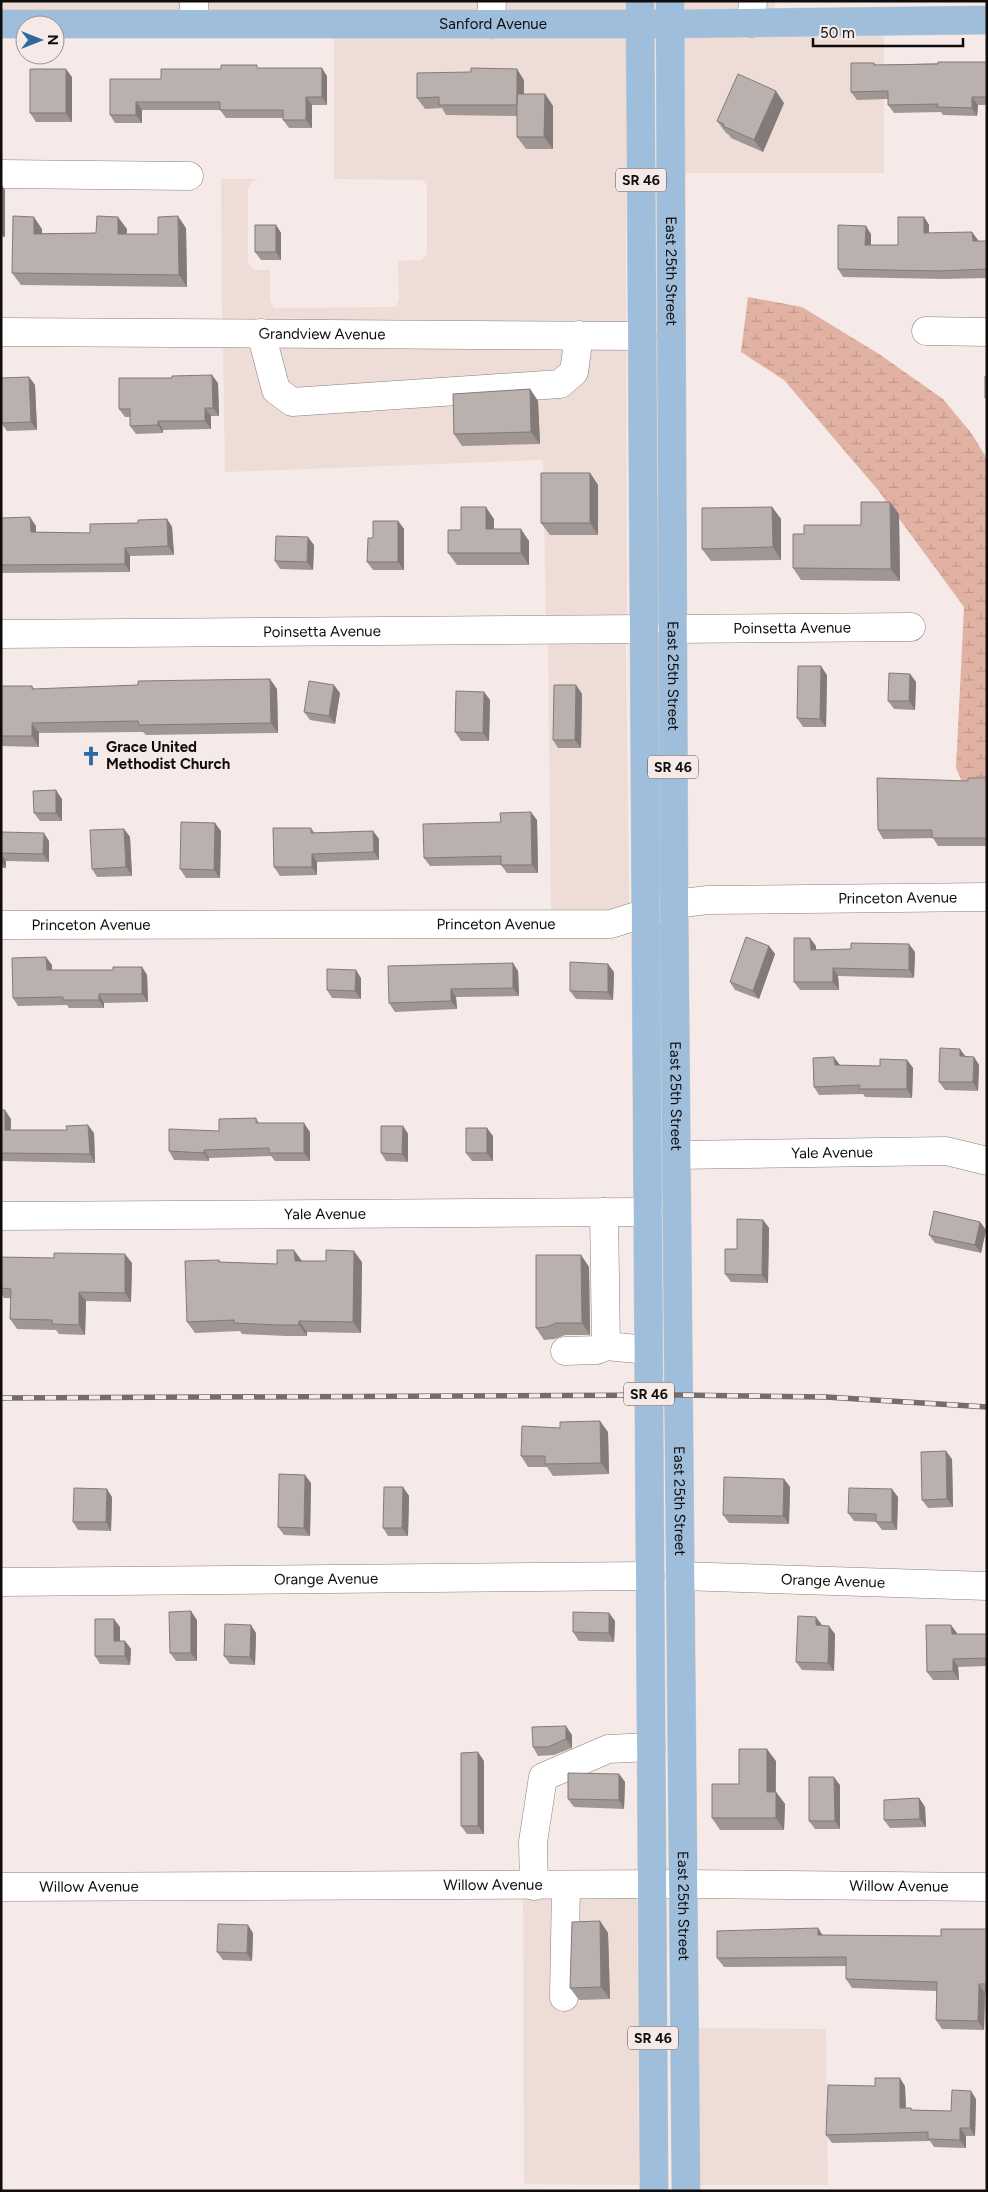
<svg xmlns="http://www.w3.org/2000/svg" width="988" height="2192" font-family="Figtree,sans-serif">
  <style>
    .built { fill: #eedcd6 }
    .wetland { fill: url(#wetland-marsh) }
    .lines { fill: none; stroke-linecap: round; stroke-linejoin: round }
    .minor-casing { stroke: #897f7c; stroke-width: 29 }
    .major-casing { stroke: #cacac9; stroke-width: 29 }
    .minor { stroke: #fff; stroke-width: 28 }
    .major { stroke: #9ebedb; stroke-width: 28 }
    .rail-casing { stroke: #746d6b; stroke-width: 5.5 }
    .rail { stroke: #f5eae7; stroke-width: 4; stroke-dasharray: 11; stroke-linecap: butt }
    .wall { fill: #a09795 }
    .shaded-wall { fill: #827b79 }
    .building { fill: #bab0ad; stroke: #827b79 }
    .labels { text-anchor: middle; dominant-baseline: central; stroke-width: 5; stroke-linejoin: round; paint-order: stroke }
    .shield { fill: #f5eae7; stroke: #554f4d; stroke-width: 1 }
    .shield-label { font-size: 14px; font-weight: bold; fill: #100c0b }
    .street-label { font-size: 15px; fill: #100c0b; stroke: #f5eae7 }
    .poi-label { font-size: 15px; font-weight: bold; fill: #100c0b; stroke: #f5eae7; text-anchor: start }
  </style>
  <defs>
    <pattern id="wetland-marsh" width="20" height="14" patternUnits="userSpaceOnUse" patternTransform="scale(1.25)"><rect width="20" height="14" fill="#e1b2a3"/><path d="M1 5h8M5 5V1M11 12h8M15 12V8" fill="none" stroke="#c0988b"/></pattern>
  </defs>
  <rect width="100%" height="100%" fill="#f5eae7"/>
  <path class="built" d="M2 1H625V11L2 14Z
    M681 1H775V12H681Z
    M683 33H884V173H683Z
    M334 37H626V324H222L221 179H259L252 181 248 189V261L250 266 255 270H270V301L274 308 395 307 399 300 398 261 421 260 427 254V185L423 180 334 179Z
    M223 343 626 347 627 618 546 620 543 460 225 472Z
    M626 641 629 904 609 914H551L548 642Z
    M637 1895 639 2185 524 2184 523 1897Z
    M696 2028 826 2029 828 2185H698Z"/>
  <path class="wetland" d="M748 297 802 307 879 354 943 399 972 434 987 459V839L956 768 964 607 878 490 784 380 741 352Z"/>
  <g class="lines">
    <defs>
      <g id="minor">
        <path d="M194 1V23"/>
        <path d="M751 23 753 1"/>
        <path d="M491 24 492 1"/>
        <path d="M1 174 189 176"/>
        <path d="M926 331 987 332"/>
        <path id="s1" d="M1 332 642 336"/>
        <path d="M261 333 276 390 292 402 560 384 574 372 579 335"/>
        <path id="s2" d="M672 629 911 627"/>
        <path id="s3" d="M1 634 644 629"/>
        <path id="s4" d="M1 925 611 924 674 904 708 900 987 897"/>
        <path id="s5" d="M677 1155 946 1151 987 1161"/>
        <path d="M604 1212 606 1346 648 1350"/>
        <path id="s6" d="M1 1216 648 1212"/>
        <path d="M565 1351 597 1350 606 1346"/>
        <path id="s7" d="M681 1576 987 1586"/>
        <path id="s8" d="M1 1582 650 1576"/>
        <path d="M534 1886 533 1842 543 1777 608 1749 651 1747"/>
        <path id="s9" d="M1 1887 684 1884 987 1887"/>
        <path d="M564 1997 566 1886"/>
      </g>
      <g id="major">
        <path d="M640 1 654 2191"/>
        <path id="s10" d="M670 1 674 904 686 2191"/>
        <path id="s11" d="M1 24H670L987 20"/>
      </g>
    </defs>
    <use href="#minor" class="minor-casing"/>
    <use href="#major" class="major-casing"/>
    <use href="#minor" class="minor"/>
    <use href="#major" class="major"/>
    <defs>
      <path id="rail" d="M1 1398 679 1395 826 1397 987 1407"/>
    </defs>
    <use href="#rail" class="rail-casing"/>
    <use href="#rail" class="rail"/>
  </g>
  <path class="wall" d="M987 62V105H978L977 116 943 115 941 112 894 113 888 105V99L857 100 851 92 874 63 876 65Z
    M258 68 327 76V105H312V128H289L283 120V118H226L220 110H142V123H115L110 115 161 79Z
    M72 77V122H36L30 113Z
    M524 80V94H545L553 106V149H526L517 137V116L446 115 442 108 425 109 417 98Z
    M784 103 763 152 731 138 729 135 726 133 717 121Z
    M1 184 5 190V237H1Z
    M924 217 929 225V233L972 232 978 241H987V278L944 279 843 277 838 269 871 234V245H898Z
    M276 225 281 233V260H261L255 252Z
    M186 228 187 287 21 285 12 273 42 229V233H96L127 229 126 234H158Z
    M29 377 35 385 37 430 7 431 1 423Z
    M218 383 219 416H211V429L163 430V433L136 434 130 426V417H125L119 409Z
    M530 389 538 401 540 444 462 446 454 434Z
    M590 473 598 485V535H550L541 523Z
    M772 507 781 519V560L711 561 702 549Z
    M899 514 900 581 801 580 793 568 804 534 861 525Z
    M1 518 36 526V532L90 533 138 523 167 519 172 527 174 555 130 556V572L1 573Z
    M494 519V529L529 541V565H457L448 553 461 530Z
    M398 521 404 529V570H373L367 562 373 538Z
    M314 545 313 570 280 569 275 561Z
    M910 674 916 682 915 710 894 709 888 701Z
    M827 675 826 727H803L797 718Z
    M576 685 582 694 581 748H558L553 740Z
    M1 686H32L34 689H277L278 733 146 735 143 732 39 733V747L1 746Z
    M484 692 490 700 489 741H461L455 732Z
    M340 693 335 724 310 720 304 712Z
    M987 778V846H938L933 838 883 839 878 830 968 781Z
    M62 799V821H40L34 813Z
    M537 820 538 873H507L501 865 430 866 424 858 501 822Z
    M311 828 315 833 373 831 379 839V860L317 862V875L280 876 274 867Z
    M124 829 130 837 132 876 97 877 92 869Z
    M221 831 220 878H186L180 869Z
    M1 832 49 841V862L6 861V868H1Z
    M769 946 775 954 759 999 735 990 730 982Z
    M816 946V950L915 952 914 978 838 976 839 990H800L794 982Z
    M52 965V970H113L142 967 147 975 148 1002 104 1003V1008H69L67 1005 18 1006 13 998Z
    M518 971 519 996 456 997 457 1009 395 1012 389 1003Z
    M614 972 613 1000 576 999 570 991Z
    M361 978V999L332 998 327 990Z
    M974 1057 979 1065 978 1091 945 1090 939 1082Z
    M907 1060 913 1068 912 1098 865 1097 863 1094 819 1095 814 1087 840 1065 880 1066Z
    M1 1110 11 1119V1130H67L94 1133 95 1163 1 1161Z
    M256 1118 259 1123 310 1132V1161H275L271 1156 209 1158V1161L174 1160 169 1151 219 1131Z
    M403 1126 408 1134V1162L386 1161 381 1153Z
    M493 1136V1161H472L466 1153Z
    M763 1220 769 1228 768 1283 731 1282 725 1274 737 1249Z
    M980 1222 986 1230 981 1253 935 1243 929 1235Z
    M581 1255 589 1267 590 1335H565L555 1339 544 1340 536 1328Z
    M1 1257 132 1263 131 1302 86 1301 85 1335 59 1334 56 1330 17 1329 10 1319 11 1298H4L1 1293Z
    M219 1260 221 1262 277 1264 302 1261 362 1262 361 1333 307 1332V1336H286L242 1334 240 1331 195 1333 187 1322Z
    M608 1432 609 1474 553 1476 547 1467H528L521 1456Z
    M952 1459 953 1507 928 1508 922 1500Z
    M784 1479 790 1487 789 1524 729 1523 723 1515Z
    M311 1483 310 1536 284 1535 278 1527Z
    M403 1487 409 1496 408 1536H388L383 1528Z
    M112 1497 111 1531 78 1530 73 1522Z
    M898 1497 897 1530H882L876 1522 854 1521 848 1513Z
    M609 1613 615 1621 614 1642 579 1641 573 1632Z
    M197 1620V1661H176L170 1653Z
    M822 1625 835 1634 834 1671 802 1670 796 1662Z
    M120 1627V1641H125L131 1649 130 1665 100 1664 95 1656Z
    M256 1633 255 1665 230 1664 224 1656Z
    M957 1633V1634H987V1666L958 1667 959 1680H933L927 1672Z
    M572 1735V1748L554 1755 538 1756 533 1747Z
    M484 1761V1834H467L461 1826Z
    M776 1761V1792L785 1804 784 1830H720L712 1818 739 1784Z
    M619 1774 625 1782 624 1809 574 1807 568 1799Z
    M840 1785V1829H815L809 1821Z
    M919 1798 925 1807 926 1827 890 1828 884 1820Z
    M600 1921 608 1933 610 1999 579 2000 570 1988Z
    M818 1928 822 1935 941 1936 987 1929V1993H985L984 2030 942 2029 936 2020 937 1991 852 1988 846 1979V1966L724 1967 717 1958Z
    M253 1933 252 1961 223 1960 217 1952Z
    M875 2086H905L906 2108 913 2110 951 2111 976 2099 975 2136H966V2148L934 2147 930 2141 832 2143 826 2135Z"/>
  <path class="shaded-wall" d="M322 68 327 76V105L322 97Z
    M66 69 72 77V122L66 113Z
    M517 69 524 80V116L517 105Z
    M776 91 784 103 763 152 754 140Z
    M545 94 553 106V149L544 137Z
    M306 97 312 105V128L306 120Z
    M972 97 978 105 977 116 972 108Z
    M136 102 142 110V123L136 115Z
    M1 184 5 190V237L1 233Z
    M178 216 186 228 187 287 179 275Z
    M34 217 42 229V246L34 234Z
    M118 217 127 229 126 246 118 234Z
    M924 217 929 225V242L924 233Z
    M276 225 281 233V260L276 252Z
    M866 226 871 234V253L865 245Z
    M972 232 978 240V249L973 241Z
    M212 375 218 383 219 416 213 408Z
    M29 377 35 385 37 430 31 422Z
    M530 389 538 401 540 444 531 432Z
    M205 408 211 416V429L205 421Z
    M158 421 163 430V433L158 425Z
    M590 473 598 485V535L590 523Z
    M890 502 899 514 900 581 891 569Z
    M486 507 494 519V541L486 529Z
    M772 507 781 519V560L773 547Z
    M30 517 36 526V541L31 532Z
    M167 519 172 527 174 555 168 546Z
    M398 521 404 529V570L398 562Z
    M521 529 529 541V565L521 553Z
    M308 537 314 545 313 570 307 562Z
    M125 548 130 556V572L125 564Z
    M821 666 827 675 826 727 820 719Z
    M910 674 916 682 915 710 909 701Z
    M270 679 277 689 278 733 271 723Z
    M334 685 340 693 335 724 329 716Z
    M576 685 582 694 581 748 575 740Z
    M484 692 490 700 489 741 483 733Z
    M32 723 39 733V747L32 736Z
    M56 790 62 799V821L56 813Z
    M531 812 537 820 538 873 532 865Z
    M215 823 221 831 220 878 214 870Z
    M124 829 130 837 132 876 126 867Z
    M373 831 379 839V860L374 852Z
    M44 833 49 841V862L43 854Z
    M1 854 6 861V868L1 862Z
    M312 854 317 862V875L312 867Z
    M810 938 816 946V958L811 950Z
    M909 944 915 952 914 978 909 970Z
    M769 946 775 954 759 999 753 991Z
    M46 957 52 965V978L47 970Z
    M513 963 518 971 519 996 513 988Z
    M608 964 614 972 613 1000 608 992Z
    M142 967 147 975 148 1002 142 994Z
    M833 968 838 976 839 990 833 982Z
    M356 970 361 978V999L355 991Z
    M451 989 456 997 457 1009 451 1001Z
    M99 994 104 1003V1008L99 1000Z
    M960 1049 966 1057 960 1056Z
    M834 1057 840 1065H835Z
    M974 1057 979 1065 978 1091 973 1082Z
    M907 1060 913 1068 912 1098 907 1089Z
    M5 1110 11 1119 10 1138 5 1130Z
    M304 1123 310 1132V1161L304 1153Z
    M88 1125 94 1133 95 1163 90 1154Z
    M403 1126 408 1134V1162L402 1154Z
    M487 1128 493 1136V1161L487 1153Z
    M204 1150 209 1158V1161L204 1153Z
    M763 1220 769 1228 768 1283 762 1275Z
    M980 1222 986 1230 981 1253 975 1245Z
    M294 1250 302 1261H295Z
    M354 1251 362 1262 361 1333 353 1322Z
    M125 1254 132 1263 131 1302 125 1293Z
    M581 1255 589 1267 590 1335 582 1323Z
    M79 1292 86 1301 85 1335 79 1325Z
    M299 1321 307 1332V1336L299 1325Z
    M600 1421 608 1432 609 1474 601 1463Z
    M946 1451 952 1459 953 1507 947 1499Z
    M305 1475 311 1483 310 1536 304 1528Z
    M784 1479 790 1487 789 1524 783 1516Z
    M403 1487 409 1496 408 1536 402 1528Z
    M107 1489 112 1497 111 1531 106 1522Z
    M892 1489 898 1497 897 1530 892 1522Z
    M191 1611 197 1620V1661L191 1653Z
    M609 1613 615 1621 614 1642 609 1633Z
    M816 1617 822 1625H816Z
    M114 1619 120 1627V1649L114 1641Z
    M251 1625 256 1633 255 1665 250 1657Z
    M951 1625 957 1633V1643L952 1634Z
    M829 1626 835 1634 834 1671 828 1663Z
    M125 1641 131 1649 130 1665 125 1656Z
    M953 1659 958 1667 959 1680 953 1671Z
    M566 1726 572 1735V1748L566 1739Z
    M767 1749 776 1761 775 1804 767 1792Z
    M478 1752 484 1761V1834L478 1826Z
    M619 1774 625 1782 624 1809 619 1800Z
    M834 1777 840 1785V1829L835 1821Z
    M776 1792 785 1804 784 1830 776 1818Z
    M919 1798 925 1807 926 1827 920 1819Z
    M600 1921 608 1933 610 1999 601 1987Z
    M248 1925 253 1933 252 1961 247 1953Z
    M818 1928 824 1937 818 1935Z
    M979 1984 985 1993 984 2030 978 2021Z
    M900 2078 905 2086 906 2116 900 2108Z
    M971 2091 976 2099 975 2136 970 2128Z
    M960 2128 966 2136V2148L960 2140Z"/>
  <path class="building" d="M938 62H987V97H972V108L937 107 938 104 888 105V91L851 92V63H874V65L938 64Z
    M221 65H257V68H322V97H306V120H283V110H220V102H136V115H110V79H161V69H221Z
    M471 68 517 69V105H439V97L417 98V73L471 72Z
    M30 69H66V113H30Z
    M738 74 776 91 754 140 723 126 724 124 717 121Z
    M517 94H545L544 137H517Z
    M13 216 34 217V234L96 233 97 216 118 217V234H158V217L178 216 179 275 12 273Z
    M898 217H924V233L972 232 973 241H987V269L938 271 838 269V225L866 226 865 245H898Z
    M255 225H276V252H255Z
    M212 375 213 408H205V421H158V425L130 426V409H119V378H172V376Z
    M985 376H987V398H985Z
    M29 377 31 422 1 423V378Z
    M530 389 531 432 454 434 453 394Z
    M541 473H590V523H541Z
    M861 502H890L891 569 793 568V534H804V525H861Z
    M461 507H486V529H521V553H448V530H461Z
    M772 507 773 547 702 549V508Z
    M30 517 31 532 90 533V524L138 523V520L167 519 168 546 125 548V564L1 565V518Z
    M373 521H398V562H367L368 538H373Z
    M276 536 308 537 307 562 275 561Z
    M798 666H821L820 719 797 718Z
    M889 673 910 674 909 701H888Z
    M270 679 271 723 139 725 138 721 32 723V736H1V686H32V689L138 685V681Z
    M309 681 334 685 329 716 304 712Z
    M554 685H576L575 740H553Z
    M456 691 484 692 483 733 455 732Z
    M877 778 968 781V778H987V838H932V830H878Z
    M56 790V813H34L33 791Z
    M531 812 532 865H501V856L424 858 423 824 501 822 500 813Z
    M181 822 215 823 214 870 180 869Z
    M273 828H311V833L373 831 374 852 312 854V867H274Z
    M124 829 126 867 92 869 90 830Z
    M1 832 44 833 43 854 1 853Z
    M746 937 769 946 753 991 730 982Z
    M794 938H810L811 950 851 949V943L909 944V970L833 968V982H794Z
    M46 957 47 970H113V967H142V994H99V1000H63V997L13 998 12 958Z
    M570 962 608 964V992L570 991Z
    M513 963V988L451 989V1001L389 1003 388 966Z
    M327 969 356 970 355 991 327 990Z
    M940 1048 960 1049V1056L974 1057 973 1082H939Z
    M834 1057 835 1065 880 1066V1059L907 1060V1089H859L860 1085 814 1087 813 1058Z
    M1 1110H5V1130H67L66 1126 88 1125 90 1154 1 1153Z
    M256 1118V1123H304V1153H269V1148L204 1150V1153L169 1151V1129L219 1131V1119Z
    M381 1126H403L402 1154 381 1153Z
    M466 1128H487V1153H466Z
    M934 1211 980 1222 975 1245 929 1235Z
    M737 1219 763 1220 762 1275 725 1274V1249H737Z
    M277 1250H294L295 1261H326V1250L354 1251 353 1322 299 1321V1325H278L234 1323V1320L187 1322 185 1261 219 1260V1262L277 1264Z
    M54 1253 125 1254V1293L79 1292V1325L52 1324V1320L10 1319 11 1289 1 1288V1257L54 1258Z
    M536 1255H581L582 1323H556L547 1327 536 1328Z
    M600 1421 601 1463 545 1464V1456H521L522 1426 560 1428V1422Z
    M946 1451 947 1499 922 1500 921 1452Z
    M279 1474 305 1475 304 1528 278 1527Z
    M724 1477 784 1479 783 1516 723 1515Z
    M384 1487H403L402 1528H383Z
    M74 1488 107 1489 106 1522H73Z
    M849 1488 892 1489V1522H876V1514L848 1513Z
    M191 1611V1653H170L169 1612Z
    M573 1612 609 1613V1633L573 1632Z
    M798 1616 816 1617V1625L829 1626 828 1663 796 1662Z
    M95 1619H114V1641H125V1656H95Z
    M225 1624 251 1625 250 1657 224 1656Z
    M926 1625H951L952 1634H987V1658L953 1659V1671L927 1672Z
    M566 1726V1739L548 1747H533L532 1727Z
    M739 1749H767V1792H776V1818H712V1784H739Z
    M478 1752V1826H461V1753Z
    M568 1773 619 1774V1800L568 1799Z
    M809 1777H834L835 1821H809Z
    M919 1798 920 1819 884 1820V1800Z
    M600 1921 601 1987 570 1988 572 1922Z
    M218 1924 248 1925 247 1953 217 1952Z
    M818 1928V1935L941 1936V1929H987V1984H979L978 2021 936 2020 937 1982 846 1979V1957L717 1958V1931Z
    M875 2078H900V2108H911V2110L951 2111 952 2090 971 2091 970 2128H960V2140L928 2139V2132L826 2135 828 2085 875 2086Z"/>
  <defs>
    <symbol id="church-bare" viewBox="-9 -9 18 18"><path d="M-1.2-6h2.4v3.5h3.3v2.4h-3.3V6h-2.4V-.1h-3.3v-2.4h3.3Z" fill="#2b69a0" stroke="#f5eae7" stroke-width="2.5" paint-order="stroke"/></symbol>
  </defs>
  <g fill-rule="evenodd">
    <use href="#church-bare" x="77" y="742" width="28" height="28"/>
  </g>
  <g class="labels">
    <g class="shield">
      <rect x="616" y="168.5" width="50" height="23" rx="4"/>
      <rect x="648" y="755.5" width="50" height="23" rx="4"/>
      <rect x="624" y="1382.5" width="50" height="23" rx="4"/>
      <rect x="628" y="2026.5" width="50" height="23" rx="4"/>
    </g>
    <g class="shield-label">
      <text x="641" y="180">SR 46</text>
      <text x="673" y="767">SR 46</text>
      <text x="649" y="1394">SR 46</text>
      <text x="653" y="2038">SR 46</text>
    </g>
    <g class="street-label">
      <text stroke="none"><textPath href="#s11" startOffset="492">Sanford Avenue</textPath></text>
      <text stroke="none"><textPath href="#s10" startOffset="270">East 25th Street</textPath></text>
      <text stroke="none"><textPath href="#s1" startOffset="321">Grandview Avenue</textPath></text>
      <text stroke="none"><textPath href="#s2" startOffset="120">Poinsetta Avenue</textPath></text>
      <text stroke="none"><textPath href="#s3" startOffset="321">Poinsetta Avenue</textPath></text>
      <text stroke="none"><textPath href="#s10" startOffset="675">East 25th Street</textPath></text>
      <text stroke="none"><textPath href="#s4" startOffset="900">Princeton Avenue</textPath></text>
      <text stroke="none"><textPath href="#s4" startOffset="495">Princeton Avenue</textPath></text>
      <text stroke="none"><textPath href="#s4" startOffset="90">Princeton Avenue</textPath></text>
      <text stroke="none"><textPath href="#s10" startOffset="1095">East 25th Street</textPath></text>
      <text stroke="none"><textPath href="#s5" startOffset="155">Yale Avenue</textPath></text>
      <text stroke="none"><textPath href="#s6" startOffset="324">Yale Avenue</textPath></text>
      <text stroke="none"><textPath href="#s10" startOffset="1500">East 25th Street</textPath></text>
      <text stroke="none"><textPath href="#s8" startOffset="325">Orange Avenue</textPath></text>
      <text stroke="none"><textPath href="#s7" startOffset="152">Orange Avenue</textPath></text>
      <text stroke="none"><textPath href="#s9" startOffset="88">Willow Avenue</textPath></text>
      <text stroke="none"><textPath href="#s9" startOffset="492">Willow Avenue</textPath></text>
      <text stroke="none"><textPath href="#s9" startOffset="898">Willow Avenue</textPath></text>
      <text stroke="none"><textPath href="#s10" startOffset="1905">East 25th Street</textPath></text>
    </g>
    <g class="poi-label">
      <text x="106" y="747">Grace United<tspan x="106" dy="17">Methodist Church</tspan></text>
    </g>
  </g>
  <rect width="988" height="2192" fill="none" stroke="#100c0b" stroke-width="5"/>
  <g transform="translate(40 40) rotate(90)"><circle r="24" fill="#f5eae7" stroke="#99918f"/>
  <path d="M0-4L9 19L0 12L-9 19Z" fill="#2b69a0"/>
  <text y="-8" font-size="14" font-weight="bold" text-anchor="middle" fill="#100c0b">N</text>
  </g>
  <path d="M813 38v8h150v-8" fill="none" stroke="#100c0b" stroke-width="2.5"/>
  <text x="820" y="38" font-size="15" fill="#100c0b" stroke="#f5eae7" stroke-width="4" paint-order="stroke">50 m</text>
</svg>
